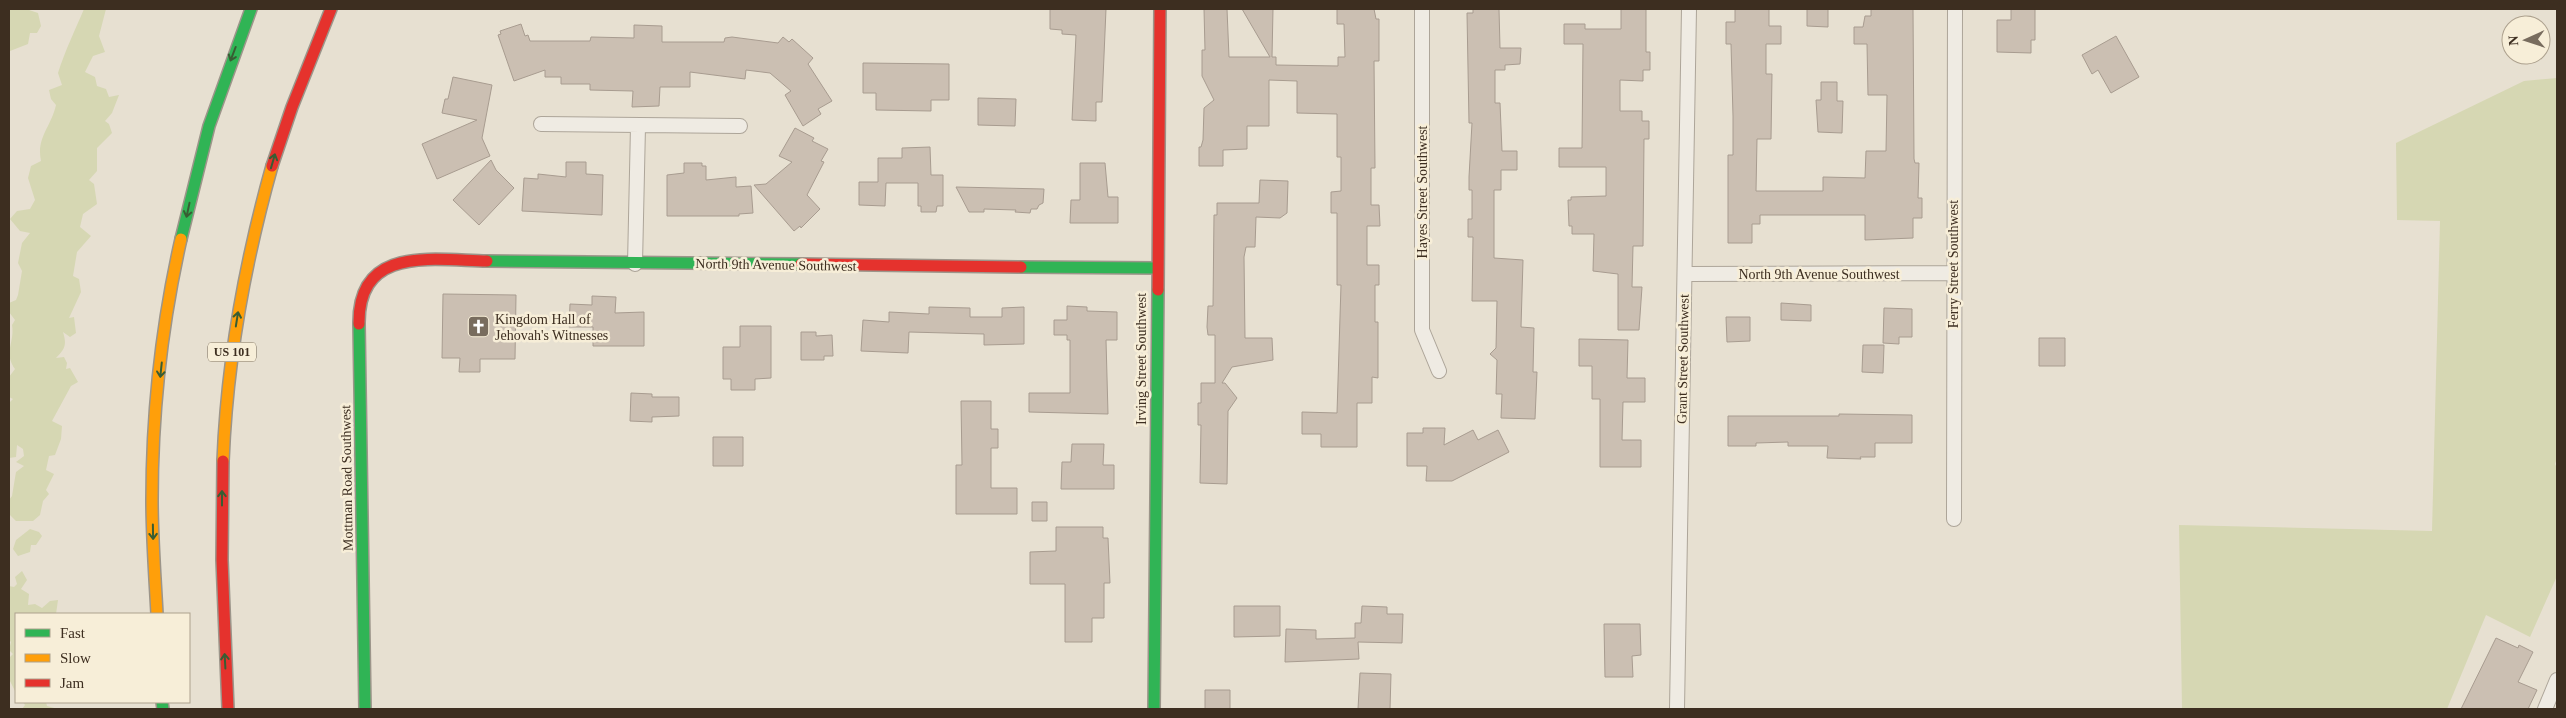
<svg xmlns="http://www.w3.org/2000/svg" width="2566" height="718" font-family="'Times New Roman',serif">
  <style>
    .green { fill: #d6d7b3 }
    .building { fill: #cbbfb2; stroke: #a89c90 }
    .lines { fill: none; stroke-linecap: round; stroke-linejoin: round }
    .street-casing { stroke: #ada599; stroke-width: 16 }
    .fast-casing { stroke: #9c958a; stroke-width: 14 }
    .slow-casing { stroke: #9c958a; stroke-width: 14 }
    .jam-casing { stroke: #9c958a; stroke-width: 14 }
    .street { stroke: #efebe3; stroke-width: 14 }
    .fast { stroke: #30b455; stroke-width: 11 }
    .slow { stroke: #ff9f0a; stroke-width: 11 }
    .jam { stroke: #e5322d; stroke-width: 11 }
    .oneway { stroke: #385d33 }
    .labels { text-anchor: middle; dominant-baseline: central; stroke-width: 5; stroke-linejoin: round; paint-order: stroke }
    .shield { fill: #f7eed8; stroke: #756857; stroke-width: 1 }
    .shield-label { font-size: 12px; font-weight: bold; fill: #3d2e20 }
    .street-label { font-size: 14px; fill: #3d2e20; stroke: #f7eed8 }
    .poi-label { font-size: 14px; fill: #3d2e20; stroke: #f7eed8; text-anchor: start }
  </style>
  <rect width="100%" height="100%" fill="#e7e0d1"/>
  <path class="green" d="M9 9H26L38 13 41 26 37 33H30L28 44 10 51Z
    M84 9H106L99 36 105 52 93 56 85 72 95 77 97 86 106 89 109 97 119 95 112 113 105 121 109 124 112 133 97 148V171L89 180 94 184 97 204 83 214 80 227 91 236 77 252 73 276 79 279 81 292 69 318 74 317 76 333 70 337 63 332C67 345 65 349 56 358L64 357 67 363 66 369 70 368 78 382 71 386 52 421 62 426 61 439 55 455 49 456 46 470 54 474 46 490 49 494 43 501 40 515 33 521H16L9 514V500L12 496 16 472 24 466 16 462 24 456 23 449 17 445 16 457 9 458V403L13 399 9 397V377L15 369C3 352 15 343 12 325L15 320 9 312V303L16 300 18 295 22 271 18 263 22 243 30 233 20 231 10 219 17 211 30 209 35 200 28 178 31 166 41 161C36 138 51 127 56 105L51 99 49 90 62 85 58 73C65 51 75 30 84 9Z
    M2557 78V458L2555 464 2557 468V576L2530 637 2486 615 2447 709H2182L2179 525 2432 531 2440 221 2397 220 2396 143 2524 81Z
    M30 529 39 532 42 536 36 545H31L30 552 18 556 13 549 16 540Z
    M22 571 27 580 21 589 29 594 28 605 35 604 42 608 50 601 58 600 56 614H16V693L9 679V658L13 654 9 650 11 642 9 640V586L14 587 17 584 15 577Z
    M23 702H46L47 706 58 709H22L25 705Z"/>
  <path class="building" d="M1050 9H1106L1102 102H1096V121L1072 120 1076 35 1062 34V30L1050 29Z
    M1204 9H1227L1229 57H1270L1242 9H1273L1272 57H1276V65L1338 66V57H1345L1344 24H1337V9H1374L1376 19H1379V61H1374L1375 168H1371V205H1379L1380 226H1367V265H1379V285H1375V322H1378V378L1372 377V403H1357V447H1321V434H1302V412L1337 413 1341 285H1337V213H1331V192L1341 191V157H1337V114L1297 113V81L1269 80V126H1247V149L1223 150V166H1199V147H1201L1203 140 1204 108 1214 100 1202 76V50H1205Z
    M1473 9H1499L1500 48H1521L1520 64 1505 65V70H1495V103H1500L1502 151H1517V170H1501V190H1494V258L1523 260 1521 327 1534 328 1533 372H1537L1535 419 1501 418 1502 394H1496L1497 360 1490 354 1496 348 1497 301H1472L1473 237H1468V219H1472V190H1469V177L1472 123H1469L1467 13H1473Z
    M1621 9H1646V52H1650V70H1643V81L1620 80V111H1642V121H1649V139H1644L1643 246H1633L1632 287H1642L1639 330H1618V274L1593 271 1594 234H1572V226H1569L1568 200H1571V197L1606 196V167H1559V148H1582L1583 44H1564V24H1585V29H1621Z
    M1735 9H1769V26H1781V44H1766V74H1772L1771 139H1757L1756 191H1823V177L1865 178 1866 151H1886L1887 95H1868L1867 44H1854V27H1863L1865 16H1871V9H1913L1914 159 1915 163H1919L1918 198H1922V218H1913V238L1865 240V215H1760V224H1752V243H1728V155H1733V116L1731 44H1726V22H1735Z
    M1807 9H1828V27L1807 26Z
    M2011 9H2035V40H2031V53L1997 52V20H2011Z
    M521 24 525 36 528 35 530 41H590L591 37 634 38V25L662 26V42H724L725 38 732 37 778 43 783 37 789 42 792 39 813 58 808 64 832 101 818 109 821 114 803 126 785 95 791 91 770 73 746 70 745 79 690 72V87H660L659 106 632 107 633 91 590 90V84H561V77H545V70L514 81 498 35 501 34 500 31Z
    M2116 36 2139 77 2111 93 2098 70 2092 74 2082 55Z
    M863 63 949 64V100H931V111L876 110V93H863Z
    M453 77 492 85 482 138 490 156 437 179 422 144 477 120 442 113 445 99H448Z
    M1821 82H1837V101H1843L1842 133 1818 132 1816 100H1821Z
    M978 98 1016 99 1015 126 978 125Z
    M795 128 814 138 812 141 828 149 821 161 824 162 807 195 820 209 801 228 800 226 794 231 754 185 766 184 792 162 779 156Z
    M930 147 931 175H943V206H937L936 212H921V206H918V183H886L885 206 859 205V182H878V158H902V148Z
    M491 160 496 170 514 188 479 225 453 200Z
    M566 162H586V174L603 175 602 215 522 211 524 178 538 179V174L566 177Z
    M684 163H702V166H706V180L736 177V187L751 186 753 213 739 214V216H667V175L684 173Z
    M1080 163H1105L1108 197H1118V223H1070L1071 200H1080Z
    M1260 180 1288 181 1287 213 1280 218 1256 217 1255 247H1246L1244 257 1245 338H1272L1273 360 1232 367 1222 383H1225L1237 398 1228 411 1227 484 1200 483 1201 425H1198V403H1201V383H1215V335H1208L1207 327 1208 306H1213L1214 215H1217V203H1259Z
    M956 187 1044 189 1043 203 1039 205 1037 209H1031L1030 213 1015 212 1016 210 984 209V212H969Z
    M443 294 516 295 515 359H480V372H459L460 358H442Z
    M592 296 616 297 615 313 644 312V346H593V327H569L570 304 592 305Z
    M1781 303 1811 305V321L1781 320Z
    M1067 306 1087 307V311L1117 312V340H1106L1108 414 1029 412V393H1070V340H1067V335H1054V320H1067Z
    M929 307 970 308V317H1002V308L1024 307V344L984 345V334L909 332 908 353 861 351 863 320 889 322V312L929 314Z
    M1884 308 1912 309V337H1899V344L1883 343Z
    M1726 317H1750V341L1727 342Z
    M740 326H771V378L755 379V390H731V379H723V347H740Z
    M801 332H816V336L832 335 833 356H824V360H801Z
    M2039 338H2065V366H2039Z
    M1579 339 1628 340 1627 378H1645V402H1623L1622 440H1641V467H1600V399H1592V366H1579Z
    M1863 345H1884L1883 373 1862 372Z
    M631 393 652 394V397H679V416L652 417V422L630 421Z
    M961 401H991V429H998V448H991V488H1017V514H956V465H962Z
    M1839 414 1912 415V443H1875V457H1860L1861 459 1827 458 1828 446H1788V442L1756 443V446H1728V416H1839Z
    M1423 428H1445L1444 445 1473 430 1478 440 1498 430 1509 452 1452 481H1426L1427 466H1407V433H1423Z
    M713 437H743V466H713Z
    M1072 444H1104L1103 465H1114V489H1061L1062 462H1071Z
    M1032 502H1047V521H1032Z
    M1056 527H1103V538H1108L1110 583H1104V618H1092V642H1065V584H1030V552L1056 551Z
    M1234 606H1280V636L1234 637Z
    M1362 606 1387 607V614H1403L1402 643 1358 642 1359 659 1285 662 1286 629 1316 630V639L1355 638V623H1361Z
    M1604 624H1640L1641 655 1632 656 1633 677H1605Z
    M2496 638 2518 648 2519 645 2533 652 2518 682 2537 690 2528 709H2461Z
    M1360 673 1391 674 1390 709H1358Z
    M1205 690H1230V709H1205Z"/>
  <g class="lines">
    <defs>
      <path id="street" d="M1422 9V330L1439 371
        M541 124 740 126
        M635 264 638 126
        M1685 274 1953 273
        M1954 519 1955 9
        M1677 709 1689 9
        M2545 709 2557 680"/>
      <path id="fast" d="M181 239 209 126 251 9
        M487 261 801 264
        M1021 267 1157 268
        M359 324 365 709
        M162 702 163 709
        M1154 709 1158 290"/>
      <path id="slow" d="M223 461C227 360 245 262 272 166
        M157 614C155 576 152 538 152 500 152 413 162 323 181 239"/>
      <path id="jam" d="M272 166 292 107 331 9
        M801 264 1021 267
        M1158 290 1160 9
        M359 324C358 245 433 260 487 261
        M223 461 222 560 228 709"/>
    </defs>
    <use href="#street" class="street-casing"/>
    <use href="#fast" class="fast-casing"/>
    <use href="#slow" class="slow-casing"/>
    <use href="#jam" class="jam-casing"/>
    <use href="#street" class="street"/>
    <use href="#fast" class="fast"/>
    <use href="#slow" class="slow"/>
    <use href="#jam" class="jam"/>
  </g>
  <defs><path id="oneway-shaft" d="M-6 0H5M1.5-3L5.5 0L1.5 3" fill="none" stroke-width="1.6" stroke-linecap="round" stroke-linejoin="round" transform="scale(1.25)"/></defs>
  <g class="oneway">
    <use href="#oneway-shaft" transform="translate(233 54) rotate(111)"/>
    <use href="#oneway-shaft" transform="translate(273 161) rotate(-74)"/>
    <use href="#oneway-shaft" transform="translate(188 210) rotate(102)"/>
    <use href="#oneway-shaft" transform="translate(237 319) rotate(-81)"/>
    <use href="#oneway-shaft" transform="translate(161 370) rotate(96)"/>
    <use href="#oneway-shaft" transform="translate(222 498) rotate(-90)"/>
    <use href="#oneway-shaft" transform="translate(153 532) rotate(89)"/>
    <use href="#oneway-shaft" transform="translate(225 661) rotate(-93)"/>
  </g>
  <defs>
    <symbol id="church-square" viewBox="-11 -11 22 22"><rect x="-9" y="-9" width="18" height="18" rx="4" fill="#786c5e" stroke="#f7eed8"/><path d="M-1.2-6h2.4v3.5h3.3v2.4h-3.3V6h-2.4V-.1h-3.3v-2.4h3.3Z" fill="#fff"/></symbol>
  </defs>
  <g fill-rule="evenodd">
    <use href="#church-square" x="466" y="314" width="25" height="25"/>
  </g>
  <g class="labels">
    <rect class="shield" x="208" y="342.5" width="48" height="19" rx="4"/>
    <g class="shield-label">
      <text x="232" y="352">US 101</text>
    </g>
    <g class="street-label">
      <text transform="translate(1422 192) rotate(-90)">Hayes Street Southwest</text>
      <text transform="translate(1953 264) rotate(-90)">Ferry Street Southwest</text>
      <text transform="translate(776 265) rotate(1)">North 9th Avenue Southwest</text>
      <text x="1819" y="274">North 9th Avenue Southwest</text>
      <text transform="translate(1141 359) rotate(-90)">Irving Street Southwest</text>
      <text transform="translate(1683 359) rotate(-89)">Grant Street Southwest</text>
      <text transform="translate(347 478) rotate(-91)">Mottman Road Southwest</text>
    </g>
    <g class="poi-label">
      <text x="495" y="319">Kingdom Hall of<tspan x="495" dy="16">Jehovah's Witnesses</tspan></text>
    </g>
  </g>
  <rect width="2566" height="718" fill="none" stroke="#3d2e20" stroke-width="20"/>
  <rect x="15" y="613" width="175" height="90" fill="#f7eed8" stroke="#ada18e"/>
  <rect x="25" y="629" width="25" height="8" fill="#30b455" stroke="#ada18e"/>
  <text x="60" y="638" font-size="15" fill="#3d2e20">Fast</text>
  <rect x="25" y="654" width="25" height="8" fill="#ff9f0a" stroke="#ada18e"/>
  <text x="60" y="663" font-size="15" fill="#3d2e20">Slow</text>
  <rect x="25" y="679" width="25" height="8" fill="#e5322d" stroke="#ada18e"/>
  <text x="60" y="688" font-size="15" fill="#3d2e20">Jam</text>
  <g transform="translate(2526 40) rotate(267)"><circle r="24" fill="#f7eed8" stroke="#ada18e"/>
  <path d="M0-4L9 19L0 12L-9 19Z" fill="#786c5e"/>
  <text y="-8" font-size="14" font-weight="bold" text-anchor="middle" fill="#3d2e20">N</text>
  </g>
</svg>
